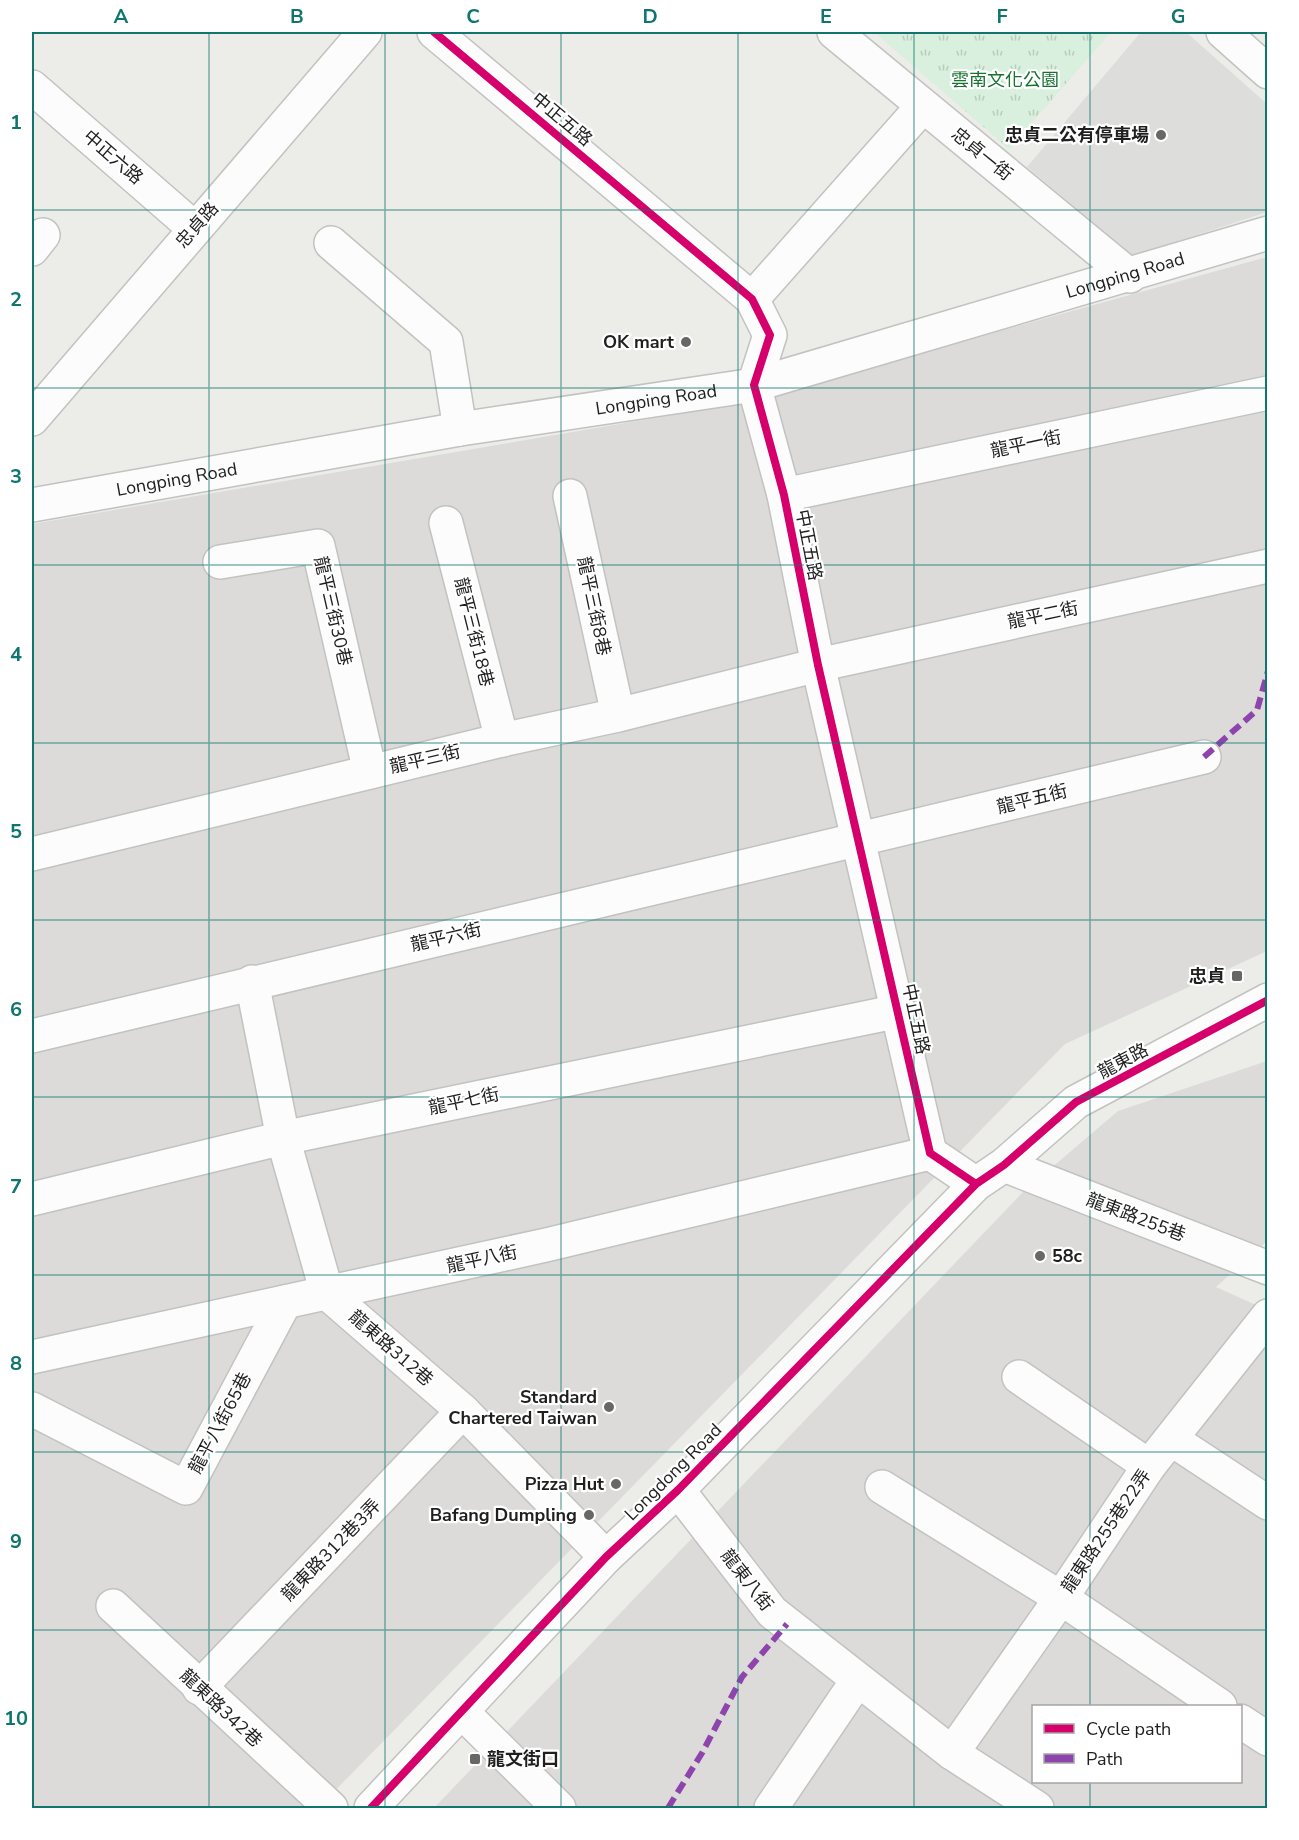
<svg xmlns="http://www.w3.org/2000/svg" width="1299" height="1840" font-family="'Nunito Sans','Noto Sans TC',sans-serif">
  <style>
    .residential { fill: #dcdbd9; fill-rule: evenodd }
    .park { fill: url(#park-tufts) }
    .parking { fill: #dddddb }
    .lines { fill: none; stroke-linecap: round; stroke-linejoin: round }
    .minor-casing { stroke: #c2c2c0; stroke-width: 36 }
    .minor { stroke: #fcfcfc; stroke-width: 33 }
    .quiet { stroke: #8e44ad; stroke-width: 6; stroke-dasharray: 12 6; stroke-linecap: butt }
    .cycleway-casing { stroke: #fff; stroke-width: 11 }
    .cycleway { stroke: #d6006c; stroke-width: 8 }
    .grid { fill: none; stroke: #0f766e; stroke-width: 1.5; stroke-opacity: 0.55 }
    .poi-dot { fill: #676765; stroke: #fff; stroke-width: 2 }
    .labels { text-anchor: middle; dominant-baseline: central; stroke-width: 4.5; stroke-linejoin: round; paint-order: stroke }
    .park-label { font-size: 18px; fill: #187230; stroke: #fff }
    .street-label { font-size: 18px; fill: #1f1f1f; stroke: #fff }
    .poi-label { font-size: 18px; font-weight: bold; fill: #1f1f1f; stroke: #fff; text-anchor: end }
    .neatline { fill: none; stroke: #0f766e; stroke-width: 2 }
    .grid-label { font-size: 20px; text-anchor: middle; font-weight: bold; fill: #0f766e }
  </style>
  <defs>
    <pattern id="park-tufts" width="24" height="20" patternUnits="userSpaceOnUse" patternTransform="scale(1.5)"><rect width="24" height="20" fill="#d8f0dd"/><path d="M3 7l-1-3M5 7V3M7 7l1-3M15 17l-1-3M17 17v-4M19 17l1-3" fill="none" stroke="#b9cdbd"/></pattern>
  </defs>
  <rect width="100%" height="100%" fill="#ecece8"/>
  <path class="residential" d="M1267 257V951L1065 1044 318 1808H32V524L737 404Z
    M1267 1061V1241L1216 1287 1267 1310V1808H434L1022 1193 1118 1111ZM1034 1706H1240V1782H1034Z"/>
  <path class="park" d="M874 32H1111L1009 149Z"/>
  <path class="parking" d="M1141 32H1186L1267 104V212L1133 256 1027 167Z"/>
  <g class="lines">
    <defs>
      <g id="minor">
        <path d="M434 32 752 299 770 335 754 385 784 495 818 665 930 1153 976 1184"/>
        <path d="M834 32 1130 276"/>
        <path d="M1223 32 1268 72"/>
        <path d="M32 87 194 228"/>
        <path d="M331 243 446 342 460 429"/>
        <path d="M32 249 43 235"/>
        <path d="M752 299 923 106"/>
        <path d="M32 419 365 32"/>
        <path d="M784 495 1268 393"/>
        <path d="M570 496 618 715"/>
        <path id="s1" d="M32 505 460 429 754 385 1268 233"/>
        <path d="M446 523 502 740"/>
        <path d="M220 562 318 546 370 772"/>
        <path d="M32 854 502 740 618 715 818 665 1268 566"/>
        <path d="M252 982 283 1138 327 1293 463 1411 606 1557"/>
        <path d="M32 1036C422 940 814 853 1204 757"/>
        <path d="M1004 1165 1268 1268"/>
        <path d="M32 1199 283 1138 899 1011"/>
        <path d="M32 1357 546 1245 930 1153"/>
        <path d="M1019 1377 1149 1466"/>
        <path d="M32 1409 186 1488 285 1302"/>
        <path d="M1171 1439 1268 1503"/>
        <path d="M882 1487 1061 1598 1220 1706"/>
        <path d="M678 1490 772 1612 952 1753 1037 1808"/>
        <path d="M113 1606 331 1808"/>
        <path d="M199 1688 463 1411"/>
        <path d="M463 1713 559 1808"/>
        <path d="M1240 1721 1268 1739"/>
        <path d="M952 1753 1061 1598 1149 1466 1268 1316"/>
        <path d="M371 1808 606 1557 678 1490 976 1184 1004 1165 1076 1102 1268 1000"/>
        <path d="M771 1808 857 1681"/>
      </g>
    </defs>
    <use href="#minor" class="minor-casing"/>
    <use href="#minor" class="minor"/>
    <path class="quiet" d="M1204 757 1257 710 1268 671
      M668 1808 702 1753 742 1677 787 1624"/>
    <defs>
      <path id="cycleway" d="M434 32 752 299 770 335 754 385 784 495 818 665 930 1153 976 1184
        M371 1808 606 1557 678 1490 976 1184 1004 1165 1076 1102 1268 1000"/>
    </defs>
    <use href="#cycleway" class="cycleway-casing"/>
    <use href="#cycleway" class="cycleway"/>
  </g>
  <path class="grid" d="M209 32V1808M385 32V1808M561 32V1808M738 32V1808M914 32V1808M1090 32V1706M32 210H1268M32 388H1268M32 565H1268M32 743H1268M32 920H1268M32 1097H1268M32 1275H1268M32 1452H1268M32 1630H1268M1090 1782V1808"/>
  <g class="poi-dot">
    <circle cx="1161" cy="135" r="6"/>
    <circle cx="686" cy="342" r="6"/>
    <rect x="1231" y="970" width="12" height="12" rx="3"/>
    <circle cx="1040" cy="1256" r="6"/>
    <circle cx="609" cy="1407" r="6"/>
    <circle cx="616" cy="1484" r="6"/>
    <circle cx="589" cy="1515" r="6"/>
    <rect x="469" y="1753" width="12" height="12" rx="3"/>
  </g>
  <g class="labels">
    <g class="park-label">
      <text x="1005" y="80">雲南文化公園</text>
    </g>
    <g class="street-label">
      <text transform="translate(562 119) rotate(40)">中正五路</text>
      <text transform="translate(982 154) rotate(39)">忠貞一街</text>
      <text transform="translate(113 157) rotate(41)">中正六路</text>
      <text transform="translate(197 225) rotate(-49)">忠貞路</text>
      <text stroke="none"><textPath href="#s1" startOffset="1119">Longping Road</textPath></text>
      <text stroke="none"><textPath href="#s1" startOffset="633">Longping Road</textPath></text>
      <text transform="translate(1026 444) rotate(-12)">龍平一街</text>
      <text stroke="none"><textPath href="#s1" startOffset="147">Longping Road</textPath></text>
      <text transform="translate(809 545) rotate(79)">中正五路</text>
      <text transform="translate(594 606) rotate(78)">龍平三街8巷</text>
      <text transform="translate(333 611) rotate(77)">龍平三街30巷</text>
      <text transform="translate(1043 615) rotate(-12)">龍平二街</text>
      <text transform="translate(474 632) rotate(76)">龍平三街18巷</text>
      <text transform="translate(425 759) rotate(-13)">龍平三街</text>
      <text transform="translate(1032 799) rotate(-14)">龍平五街</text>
      <text transform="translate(446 937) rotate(-13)">龍平六街</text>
      <text transform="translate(916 1019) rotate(78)">中正五路</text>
      <text transform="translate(1123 1061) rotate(-28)">龍東路</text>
      <text transform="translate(464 1101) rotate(-12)">龍平七街</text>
      <text transform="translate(1136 1217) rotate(21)">龍東路255巷</text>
      <text transform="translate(482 1259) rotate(-12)">龍平八街</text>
      <text transform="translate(391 1348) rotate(41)">龍東路312巷</text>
      <text transform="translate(220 1423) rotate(-62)">龍平八街65巷</text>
      <text transform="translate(673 1472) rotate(-45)">Longdong Road</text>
      <text transform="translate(1106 1531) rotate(-56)">龍東路255巷22弄</text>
      <text transform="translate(331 1550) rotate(-46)">龍東路312巷3弄</text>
      <text transform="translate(747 1580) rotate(52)">龍東八街</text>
      <text transform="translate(221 1708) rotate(43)">龍東路342巷</text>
    </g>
    <g class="poi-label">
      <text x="1149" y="135">忠貞二公有停車場</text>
      <text x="674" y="342">OK mart</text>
      <text x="1225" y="976">忠貞</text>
      <text x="1052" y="1256" text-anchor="start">58c</text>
      <text x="597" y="1397">Standard<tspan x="597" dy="21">Chartered Taiwan</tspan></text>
      <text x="604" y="1484">Pizza Hut</text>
      <text x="577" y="1515">Bafang Dumpling</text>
      <text x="487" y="1759" text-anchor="start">龍文街口</text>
    </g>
  </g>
  <rect width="1299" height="1840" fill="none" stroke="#ffffff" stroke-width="66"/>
  <rect x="1032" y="1705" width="210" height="78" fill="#ffffff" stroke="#a5a5a5" stroke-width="1.5"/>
  <rect x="1044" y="1724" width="30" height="9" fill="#d6006c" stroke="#a5a5a5" stroke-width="1.5"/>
  <text x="1086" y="1735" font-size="18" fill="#1f1f1f">Cycle path</text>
  <rect x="1044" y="1754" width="30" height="9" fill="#8e44ad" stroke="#a5a5a5" stroke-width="1.5"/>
  <text x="1086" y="1765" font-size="18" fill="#1f1f1f">Path</text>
  <rect x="33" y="33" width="1233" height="1774" class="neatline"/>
  <g class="grid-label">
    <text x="121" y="23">A</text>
    <text x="297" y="23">B</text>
    <text x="473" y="23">C</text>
    <text x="650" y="23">D</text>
    <text x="826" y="23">E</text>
    <text x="1002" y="23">F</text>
    <text x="1178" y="23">G</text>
    <text x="16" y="129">1</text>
    <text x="16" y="306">2</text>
    <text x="16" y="483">3</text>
    <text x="16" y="661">4</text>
    <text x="16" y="838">5</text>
    <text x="16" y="1016">6</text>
    <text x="16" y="1193">7</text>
    <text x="16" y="1370">8</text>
    <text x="16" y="1548">9</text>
    <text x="16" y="1725">10</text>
  </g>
</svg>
